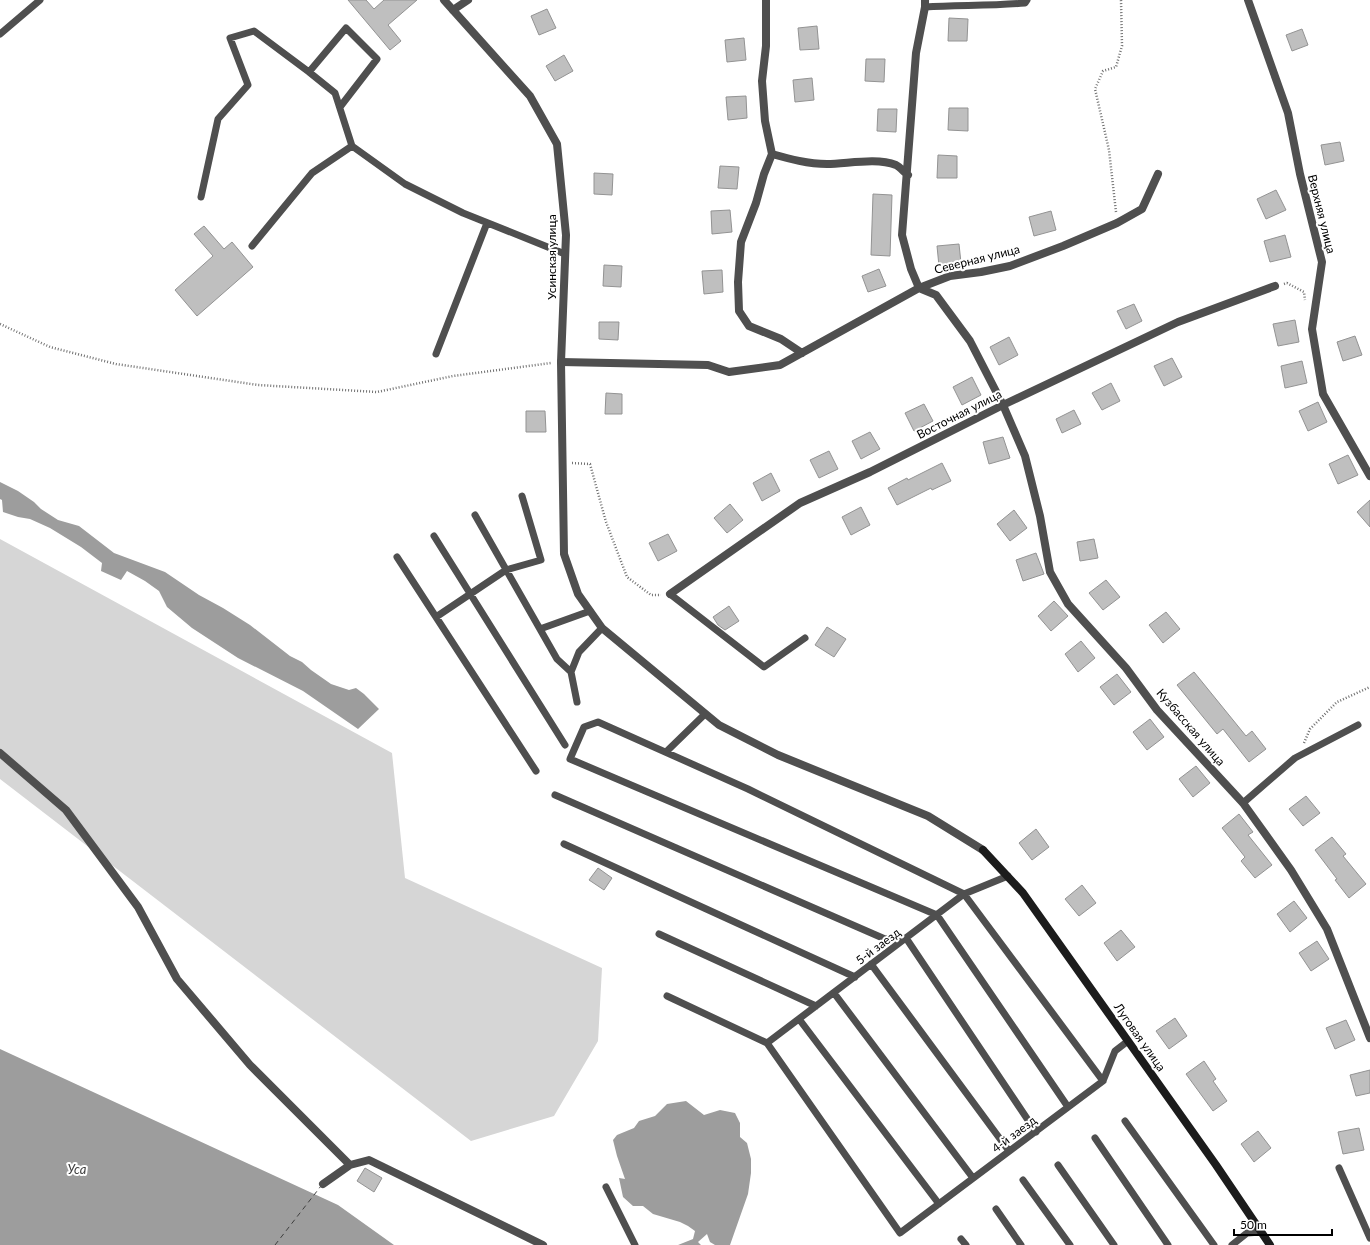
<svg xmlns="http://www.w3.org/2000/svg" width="1370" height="1245" font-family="Lato,sans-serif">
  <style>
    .green { fill: #d6d6d6 }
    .water { fill: #9d9d9d }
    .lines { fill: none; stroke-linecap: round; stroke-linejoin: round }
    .ferry { stroke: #3e3e3e; stroke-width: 1; stroke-dasharray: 5 4; stroke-linecap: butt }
    .building { fill: #bfbfbf; stroke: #939393 }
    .path { stroke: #717171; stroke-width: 2.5; stroke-dasharray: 1 2; stroke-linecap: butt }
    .service { stroke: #4f4f4f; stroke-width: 7 }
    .minor { stroke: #4f4f4f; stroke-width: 8 }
    .tertiary { stroke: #4f4f4f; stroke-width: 8 }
    .secondary { stroke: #1c1c1c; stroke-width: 8 }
    .labels { text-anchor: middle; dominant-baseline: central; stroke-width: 4; stroke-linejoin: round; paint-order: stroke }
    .street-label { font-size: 12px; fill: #000; stroke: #fff }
    .water-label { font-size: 13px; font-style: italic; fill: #3e3e3e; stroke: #fff }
  </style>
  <rect width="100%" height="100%" fill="#fff"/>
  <path class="green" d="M0 539 392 753 405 878 602 968 598 1041 554 1116 471 1141 0 779Z"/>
  <path class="water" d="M0 482 18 491 34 502 41 509 58 520 79 526 114 553 165 572 199 595 223 608 250 625 290 656 302 662 311 670 331 684 349 690 356 688 364 694 379 709 358 729 303 691 238 658 192 628 167 607 159 591 145 581 127 571 121 580 101 571 102 563 81 547 50 528 30 519 18 517 3 512 2 500 0 499Z
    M0 1049 338 1205 394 1245H0Z
    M686 1101 704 1115 720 1110 735 1113 740 1123V1137L747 1143 751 1159V1173L748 1194 730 1245H715L710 1242 707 1234 698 1242 701 1245H678L693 1239 695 1231 688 1226 680 1222 653 1214 643 1206H633L623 1197 619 1178 625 1179 617 1156 613 1140 617 1135 634 1128 639 1121 655 1116 667 1104Z"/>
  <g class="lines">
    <path class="ferry" d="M275 1245 321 1186"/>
  </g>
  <path class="building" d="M348 0H366L374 9 384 0H417L388 25 401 41 390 50Z
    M547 9 556 28 539 35 531 16Z
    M949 18 968 19 967 41H948Z
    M817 26 819 49 800 50 798 28Z
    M1302 29 1308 45 1292 51 1286 35Z
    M744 38 746 60 727 62 725 40Z
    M564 55 573 71 555 81 546 66Z
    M866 59H885L884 82 865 81Z
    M812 78 814 100 795 102 793 80Z
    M746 96 747 118 728 120 726 97Z
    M949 108H968V131L948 130Z
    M878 109H897L896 132 877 131Z
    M1340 142 1344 161 1325 165 1321 145Z
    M938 155 957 156V178H937Z
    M720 166 739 167 737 189 718 188Z
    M594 173 613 174 612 195 594 194Z
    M1276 190 1286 210 1266 219 1257 199Z
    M873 194 892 195 890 256 871 255Z
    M730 210 732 232 712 234 711 211Z
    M1051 211 1056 230 1034 236 1029 217Z
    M204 226 224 249 232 242 253 267 197 316 175 290 213 256 194 234Z
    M1285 235 1291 257 1270 262 1264 241Z
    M959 244 961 263 939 266 937 246Z
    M604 265 622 266 621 287 603 286Z
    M879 269 886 286 868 292 862 276Z
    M722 270 723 292 704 294 702 271Z
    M1134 304 1142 321 1126 329 1117 311Z
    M1295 320 1299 342 1278 346 1273 324Z
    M599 322H619L618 340 599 339Z
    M1355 336 1362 355 1343 361 1337 342Z
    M1009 337 1018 355 999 365 990 347Z
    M1172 358 1182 377 1164 386 1154 366Z
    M1302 361 1307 383 1285 388 1281 366Z
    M972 377 981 395 962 405 953 387Z
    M1111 383 1120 401 1102 410 1092 393Z
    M606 393 622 394V414H605Z
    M1318 402 1327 422 1308 431 1299 411Z
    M924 404 933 421 914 431 905 413Z
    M1074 410 1081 424 1062 433 1056 419Z
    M526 411H545L546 432H526Z
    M870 432 880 449 861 459 852 441Z
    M1003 437 1010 458 989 464 983 442Z
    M829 451 838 469 819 478 810 460Z
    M1348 455 1358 475 1338 484 1329 464Z
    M942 463 951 481 932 490 931 488 897 505 888 488 907 478 908 480Z
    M771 473 780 491 762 501 753 483Z
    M1370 500V527L1357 512Z
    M730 504 743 520 727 533 714 518Z
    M861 507 870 525 851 535 842 517Z
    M1014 510 1027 528 1010 541 997 524Z
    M668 534 677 551 658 561 649 543Z
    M1094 539 1098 558 1080 561 1077 542Z
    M1036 553 1044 574 1023 581 1016 560Z
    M1106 580 1120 597 1103 610 1089 593Z
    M1054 601 1068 616 1051 631 1038 616Z
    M729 606 739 621 725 630 718 625 713 617Z
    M1166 612 1180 629 1163 643 1149 625Z
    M827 627 846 639 834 657 815 645Z
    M1081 641 1095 658 1078 672 1065 654Z
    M1194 672 1246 736 1252 731 1266 749 1249 762 1223 729 1217 734 1177 685Z
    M1117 674 1131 692 1114 705 1100 687Z
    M1150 719 1164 737 1147 750 1133 732Z
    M1196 766 1210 783 1193 797 1179 779Z
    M1306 796 1320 813 1303 826 1289 809Z
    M1239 814 1253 832 1248 835 1272 865 1255 878 1241 861 1245 857 1222 828Z
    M1036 829 1049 847 1032 860 1019 843Z
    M1332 837 1346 854 1343 856 1366 884 1349 898 1335 880 1337 879 1315 850Z
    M598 868 612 878 604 890 589 880Z
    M1082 885 1096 903 1079 916 1065 899Z
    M1294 901 1307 918 1290 932 1277 914Z
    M1121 930 1135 947 1117 961 1104 943Z
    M1317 941 1329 959 1311 971 1299 953Z
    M1175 1018 1187 1036 1169 1049 1156 1031Z
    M1346 1020 1355 1040 1335 1049 1326 1028Z
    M1204 1061 1216 1079 1213 1081 1227 1101 1213 1111 1186 1074Z
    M1370 1070V1093L1356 1096 1350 1075Z
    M1359 1128 1364 1150 1343 1154 1338 1132Z
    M1258 1131 1271 1148 1254 1162 1241 1144Z
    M365 1168 382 1178 374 1192 357 1181Z"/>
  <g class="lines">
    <path class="path" d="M1116 212 1109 150 1095 89 1103 71 1116 67 1122 46 1121 0
      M1284 284 1287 283 1304 292 1305 300
      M0 324 50 347 116 364 258 385 377 392 453 376 551 363
      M572 463 590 464 606 522 627 577 651 595H661
      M1304 743 1310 729 1337 702 1370 687"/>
    <path class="service" d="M925 7C959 5 992 6 1025 3L1027 0
      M0 34 40 0
      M309 72 346 28 377 59 340 107
      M201 197 218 119 248 85 230 38 254 31 309 72 335 93 352 146 405 184 463 213 565 254
      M252 246 312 173 352 146
      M436 354 487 223
      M475 515 557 659 571 672
      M434 536 565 745
      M397 557 536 771
      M670 594 764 667 805 638
      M436 617 506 570 541 560 522 496
      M540 629 590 611
      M577 702 571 672 579 652 602 628
      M666 752 705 714
      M555 795 885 939 906 938 1036 1132
      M1243 803 1295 758 1358 725
      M564 844 855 977
      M659 934 816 1006
      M871 964 1009 1151
      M834 993 973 1178
      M667 996 767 1043 900 1233 1103 1081 1115 1051 1128 1041
      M799 1019 939 1204
      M767 1043 964 894 1008 876
      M1068 1107 937 915 570 759 584 727 598 722 748 789 964 894 1103 1081
      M1125 1121 1214 1245
      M1095 1138 1168 1245
      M1058 1165 1114 1245
      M1339 1168 1370 1238
      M1023 1180 1070 1245
      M606 1187 635 1245
      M996 1209 1021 1245
      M961 1239 966 1245
      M1232 1245 1247 1233 1261 1232"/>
    <path class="minor" d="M766 0V46L762 81 765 121 772 154 764 174 756 203 741 242 738 282 739 311 749 326 781 339 802 353
      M1248 0 1288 113 1300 174 1322 262 1312 329 1323 394 1370 476
      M453 10 468 0
      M772 154C790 159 808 164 827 164 847 164 876 157 896 165 900 167 904 172 908 175
      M919 288 936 295 970 341 1003 405 1025 456 1040 516 1050 572 1068 604 1126 668 1157 710 1243 803 1291 870 1327 929 1370 1038
      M919 288 911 269 902 235 916 53 925 7V0
      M561 362 708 365 729 372 780 365 919 288 950 276 981 272 1010 266 1063 246 1117 223 1142 209 1158 174
      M670 594 800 503 870 472 1003 405 1178 322 1275 286
      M0 753 66 810 138 907 177 979 250 1065 350 1165
      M323 1184 350 1165 369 1160 543 1245"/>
    <path class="tertiary" d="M444 0 530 96 557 144 566 235 561 362 564 554 578 594 602 628 719 725 778 755 928 816 983 850"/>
    <path class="secondary" d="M983 850 1023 893 1216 1165 1270 1245"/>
  </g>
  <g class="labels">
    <g class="street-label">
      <text transform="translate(1322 214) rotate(76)">Верхняя улица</text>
      <text transform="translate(551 257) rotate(-90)">Усинская улица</text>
      <text transform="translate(977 259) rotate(-14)">Северная улица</text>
      <text transform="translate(959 414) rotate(-27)">Восточная улица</text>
      <text transform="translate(1191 727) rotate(49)">Кузбасская улица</text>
      <text transform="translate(878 946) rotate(-37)">5-й заезд</text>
      <text transform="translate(1140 1037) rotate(55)">Луговая улица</text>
      <text transform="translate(1014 1134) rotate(-37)">4-й заезд</text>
    </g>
    <g class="water-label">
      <text x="77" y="1169">Уса</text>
    </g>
  </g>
  <path d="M1234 1229v6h98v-6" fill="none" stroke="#000000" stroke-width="2"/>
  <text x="1240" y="1229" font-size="12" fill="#000000" stroke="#ffffff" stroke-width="3" paint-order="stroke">50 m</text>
</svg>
